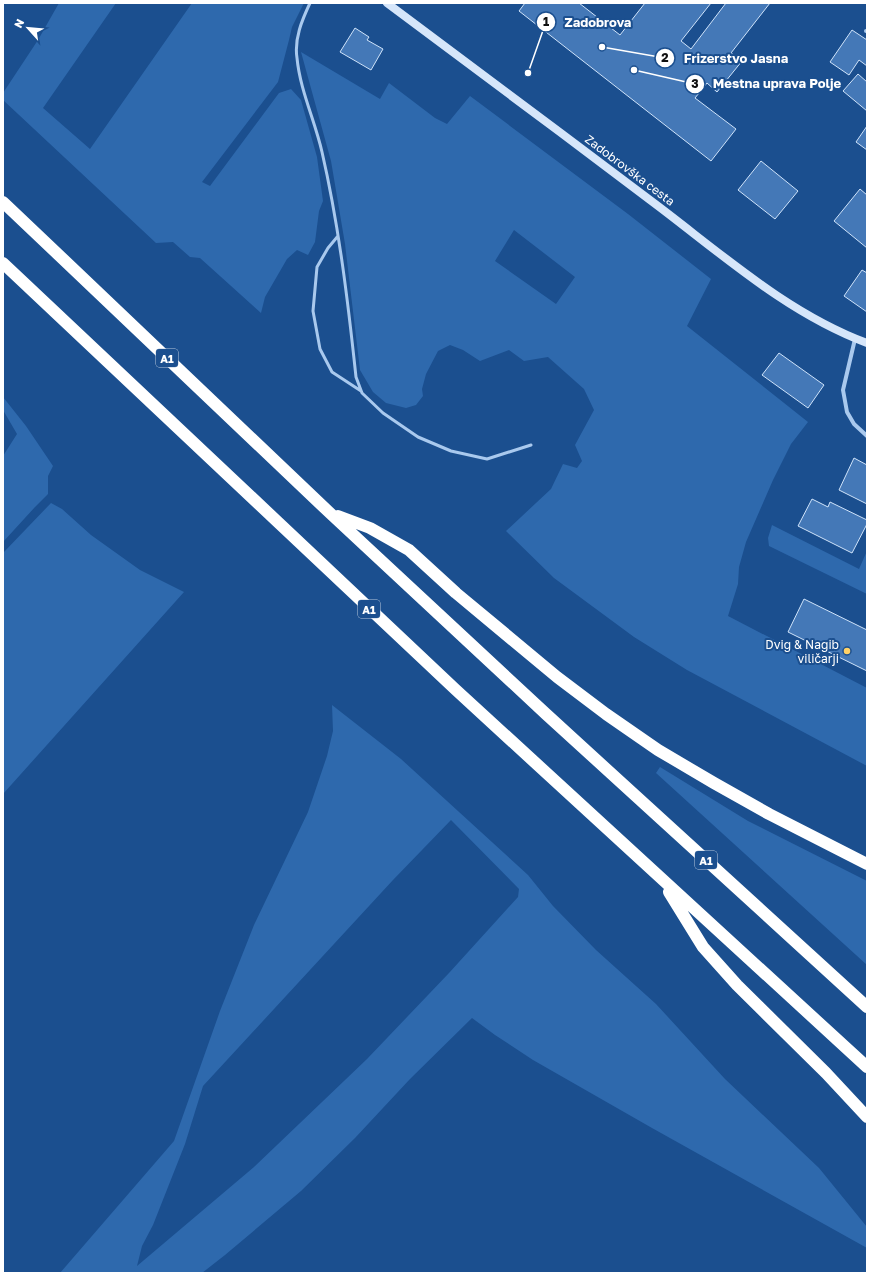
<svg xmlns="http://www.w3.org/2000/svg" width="870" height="1276" font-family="'Golos Text',sans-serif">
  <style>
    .green { fill: #2e69ad; fill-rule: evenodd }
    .building { fill: #4478b7; stroke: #cfe3fa }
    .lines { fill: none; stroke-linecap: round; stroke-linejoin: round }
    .service { stroke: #a9c9ee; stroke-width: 3 }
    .minor { stroke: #a9c9ee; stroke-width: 4 }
    .secondary { stroke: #d6e6fa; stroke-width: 8 }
    .motorway { stroke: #fff; stroke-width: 12 }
    .poi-dot { fill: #ffd166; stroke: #1b4f8f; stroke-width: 1.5 }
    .labels { text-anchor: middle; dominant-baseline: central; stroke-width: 4; stroke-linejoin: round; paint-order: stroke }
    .shield { fill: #1b4f8f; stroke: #bbcadd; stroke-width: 1 }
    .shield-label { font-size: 11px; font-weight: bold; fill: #fff }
    .street-label { font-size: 12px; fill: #fff; stroke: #1b4f8f }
    .poi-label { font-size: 12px; fill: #fff; stroke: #1b4f8f; text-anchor: end }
    .leader { fill: none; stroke: #fff; stroke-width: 1.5 }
    .callout-dot { fill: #fff; stroke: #1b4f8f; stroke-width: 1.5 }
    .mark-label { font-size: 12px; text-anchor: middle; font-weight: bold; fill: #111 }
    .callout-label { font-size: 13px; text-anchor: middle; font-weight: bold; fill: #fff; stroke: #1b4f8f; stroke-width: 4; stroke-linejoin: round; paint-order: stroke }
  </style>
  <rect width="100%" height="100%" fill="#1b4f8f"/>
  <path class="green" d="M59 3H116L43 108 90 149 192 3H304L292 27 289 40 278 82 202 182 210 186 279 93 291 89 301 100 317 157 323 201 319 211 315 242 308 255 297 250 287 259 265 297 261 313 200 258 190 257 173 242 156 243 3 100V93L38 40Z
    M301 52 380 99 389 83 435 118 447 124 470 96 628 214 711 279 687 326 808 422 791 444 773 480 746 542 739 567 738 584 728 616 867 688V766L687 670 634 637 554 578 506 531 551 489 563 464 577 468 582 461 575 445 594 410 584 389 548 357 524 361 509 350 480 361 463 350 450 345 438 351 426 374 422 389 423 396 416 405 406 408 386 403 373 392 360 370 345 244 331 161ZM514 230 575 277 556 304 495 261Z
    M3 397 26 426 53 466 48 476V494L35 507 3 542V456L17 434 3 410Z
    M51 503 62 509 91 535 140 570 184 592 3 794V553Z
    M772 525 859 569 867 551V594L769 546 768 538Z
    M332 705 401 759 528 875 553 906 596 950 656 1004 725 1079 819 1168 867 1227V1248L652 1128 533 1060 495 1035 472 1018 410 1079 355 1138 301 1191 225 1255 202 1273H60L174 1141 220 1011 254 925 308 812 327 756 333 731ZM451 820 519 889 518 897 449 973 367 1059 254 1167 137 1266 142 1246 153 1225 185 1144 203 1086 393 880Z
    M660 767 748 821 867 881V965L656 773Z"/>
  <path class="building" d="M525 3H579L620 35 645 3H711L681 41 691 49 726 3H770L731 53 742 61 717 92 707 83 695 98 736 129 711 161 519 11Z
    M355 28 369 37 367 40 383 49 371 70 340 52Z
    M852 30 867 40V66L859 60 849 75 830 62Z
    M858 74 867 82V111L843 91Z
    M867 126V150L856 142Z
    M761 161 798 191 775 219 738 190Z
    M860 189 867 195V248L834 221Z
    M862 270 867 273V312L844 296Z
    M779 353 824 385 808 408 762 375Z
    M854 458 867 465V504L839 490Z
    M812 499 828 507 830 502 867 520V524L852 553 798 526Z
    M804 599 867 630V671L788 632Z"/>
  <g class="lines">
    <path class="service" d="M310 3C302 20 294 39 297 58 300 90 315 121 322 152 339 226 348 302 356 377L362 393 383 413 418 437 451 451 487 459 531 445
      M338 236 328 248 317 267 313 311 320 349 332 372 361 391"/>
    <path class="minor" d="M866 31H867
      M855 339 843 390 847 412 854 424 867 436"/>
    <path class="secondary" d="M387 3C477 70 568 138 658 206 724 256 789 314 867 343"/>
    <path class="motorway" d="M3 202 331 514 546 714 867 1007
      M3 263 456 690 867 1067
      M338 516 370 528 409 550 456 593 557 677 606 714 658 750 714 783 769 814 867 864
      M669 892 703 947 737 985 826 1073 867 1117"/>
  </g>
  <circle class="poi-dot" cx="847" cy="651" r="4"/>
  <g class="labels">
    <g class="shield">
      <rect x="156" y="349" width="22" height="18" rx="3"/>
      <rect x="358" y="600" width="22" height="18" rx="3"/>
      <rect x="695" y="851" width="22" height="18" rx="3"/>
    </g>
    <g class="shield-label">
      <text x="167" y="358">A1</text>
      <text x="369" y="609">A1</text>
      <text x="706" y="860">A1</text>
    </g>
    <g class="street-label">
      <text transform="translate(630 170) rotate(37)">Zadobrovška cesta</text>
    </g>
    <g class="poi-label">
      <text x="839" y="644">Dvig &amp; Nagib<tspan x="839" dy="14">viličarji</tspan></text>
    </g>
  </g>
  <path class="leader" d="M528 73L546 22M602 47L665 58M634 70L695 84"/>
  <g class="callout-dot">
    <circle cx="528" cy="73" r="4"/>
    <circle cx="602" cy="47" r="4"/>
    <circle cx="634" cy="70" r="4"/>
    <circle cx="546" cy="22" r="10"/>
    <circle cx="665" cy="58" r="10"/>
    <circle cx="695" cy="84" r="10"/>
  </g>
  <g class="mark-label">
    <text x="546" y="26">1</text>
    <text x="665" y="62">2</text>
    <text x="695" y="88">3</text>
  </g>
  <g class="callout-label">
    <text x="598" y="27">Zadobrova</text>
    <text x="736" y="63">Frizerstvo Jasna</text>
    <text x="777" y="88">Mestna uprava Polje</text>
  </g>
  <rect width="870" height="1276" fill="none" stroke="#ffffff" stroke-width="8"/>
  <g transform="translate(28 28) rotate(297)" stroke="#1b4f8f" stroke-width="3" paint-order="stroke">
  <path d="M0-3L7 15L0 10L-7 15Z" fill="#ffffff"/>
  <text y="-6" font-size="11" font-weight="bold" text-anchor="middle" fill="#ffffff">N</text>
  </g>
</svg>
